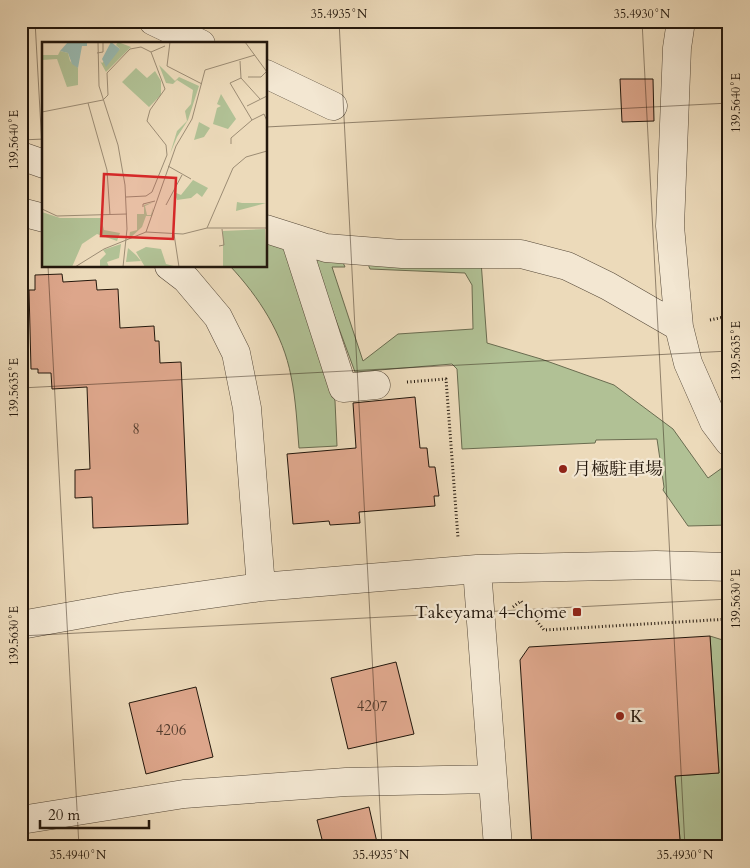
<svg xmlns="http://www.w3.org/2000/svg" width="750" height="868" font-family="Cardo,'Noto Serif JP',serif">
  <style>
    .green { fill: #b1c195; stroke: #6a6c50 }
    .building { fill: #dda68b; stroke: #23170c }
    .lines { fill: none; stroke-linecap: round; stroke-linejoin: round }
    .minor-casing { stroke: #554838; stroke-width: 29 }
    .path { stroke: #23170c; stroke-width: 3; stroke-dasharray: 1 2.5; stroke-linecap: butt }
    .minor { stroke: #f3e7d2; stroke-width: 28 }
    .ticks { fill: none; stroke: #23170c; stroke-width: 1; stroke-opacity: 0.45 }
    .poi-dot { fill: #8f2418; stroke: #f3e7d2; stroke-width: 2 }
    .labels { text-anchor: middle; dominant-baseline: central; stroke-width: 4.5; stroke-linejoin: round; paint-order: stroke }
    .number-label { font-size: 15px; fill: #523b2c }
    .poi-label { font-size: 18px; fill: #23170c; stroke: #f3e7d2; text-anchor: start }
    .inset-road { fill: none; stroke: #9c8c74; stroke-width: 1 }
    .view { fill: #d62828; fill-opacity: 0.15; stroke: #d62828; stroke-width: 2.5 }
    .inset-edge { fill: none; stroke: #23170c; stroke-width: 2.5 }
    .neatline { fill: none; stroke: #23170c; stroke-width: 2 }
    .ticks-label { font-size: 12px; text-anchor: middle; fill: #23170c }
  </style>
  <rect width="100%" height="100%" fill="#ecdaba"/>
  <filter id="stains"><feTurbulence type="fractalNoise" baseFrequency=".004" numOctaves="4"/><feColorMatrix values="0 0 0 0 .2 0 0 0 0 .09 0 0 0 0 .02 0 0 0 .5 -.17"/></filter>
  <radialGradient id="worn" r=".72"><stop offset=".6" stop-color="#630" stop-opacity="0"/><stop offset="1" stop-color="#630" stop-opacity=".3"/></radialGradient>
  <path class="green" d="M266 239 292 252 335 401 337 446 299 448C297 424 296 400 291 376 283 334 259 297 230 266H266Z
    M312 255 341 258 345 267H332L363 361 398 334 473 329 472 285 465 273 370 269 365 257 481 261 487 343 541 359 614 385 673 429 708 478 729 463V525L688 526 663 490 664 487 657 439 596 440 595 443 462 449 457 369 452 364 355 372Z
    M710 636 729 642V847H626L625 843 680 840 675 776 719 773Z"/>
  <path class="building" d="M620 79H653L654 121 622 122Z
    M62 274 63 282 96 280 97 290 118 289 120 328 154 326 155 341H159L160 363 181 362 188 524 93 528 92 497 75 498V470L90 469 87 387 52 389 51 373H38V369H31L29 290H35V275Z
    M415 397 420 448H427L429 467H435L439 496H434L435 506 359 512 360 523 330 525 329 521 293 524 287 454 356 448 353 403Z
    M710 636 719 773 675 776 680 840 625 843 626 847H532L520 660 529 647Z
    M396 662 414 734 348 749 331 678Z
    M196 687 213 757 146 774 129 703Z
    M369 807 378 847H324L317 820Z"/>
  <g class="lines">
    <defs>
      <path id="minor" d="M153 21 201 44
        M266 74 333 106
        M21 156 44 164
        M21 212 44 218
        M266 229 326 248 402 254H521L567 266 608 286 679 327 688 363 714 422 729 442
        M295 239 343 388 376 385
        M169 266 186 279 218 317 236 353 247 408 261 587
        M679 327 670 226 677 48 681 21
        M477 569 498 847
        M21 625 127 606 261 587 477 569 656 565 729 567
        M21 820 184 794 346 782 492 779"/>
    </defs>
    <use href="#minor" class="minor-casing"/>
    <path class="path" d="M710 320 729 316
      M407 382 446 379 458 538
      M513 607 521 601 544 630 729 619
      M726 619 727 632 729 633"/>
    <use href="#minor" class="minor"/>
  </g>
  <path class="ticks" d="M35 21 44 183M339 21 382 847M642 21 685 847M266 127 729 103M21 140 44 139M48 266 79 847M21 388 729 351M21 636 729 599"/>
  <g class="poi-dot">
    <circle cx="563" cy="469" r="5"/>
    <rect x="572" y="607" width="10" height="10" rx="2.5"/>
    <circle cx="620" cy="716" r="5"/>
  </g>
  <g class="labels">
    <g class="number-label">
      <text x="136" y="429">8</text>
      <text x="372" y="706">4207</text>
      <text x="171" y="730">4206</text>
    </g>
    <g class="poi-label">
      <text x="573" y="469">月極駐車場</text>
      <text x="567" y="612" text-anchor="end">Takeyama 4-chome</text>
      <text x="630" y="716">K</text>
    </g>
  </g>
  <g transform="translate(42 42)">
    <rect width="225" height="225" fill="#ecdaba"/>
    <path d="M76 0 89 5 64 30 58 19 60 21 78 7 74 3ZM18 9 26 11 28 19 36 26V43L25 45 15 17 0 18V13H16ZM117 23 133 39 137 35 157 44 146 78 135 95 128 112 135 89 145 79 143 69 149 62 151 48 135 38 131 42 124 41ZM94 26 105 36 113 29 119 39V53L107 65 80 40ZM179 52 194 77 186 87 171 82 175 66 179 64 175 62ZM157 80 168 86 162 95 152 98ZM151 138 166 146 160 155 155 151 149 156 135 158 132 150 139 153ZM112 160 103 164 105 173H109L111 165 110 174H104L100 185 87 197 88 190 95 188V172H102V163ZM195 160 200 161H224L194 169ZM0 170 18 176H59L62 188 78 191 75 199 55 192 40 202 30 225H0ZM223 187 225 225H181V189ZM79 202 77 216 65 220 67 225H58V218L64 212 61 208ZM104 205 119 207 124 222 136 225H103L94 210ZM86 206 94 213 99 219 84 220Z" fill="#b1c195"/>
    <path d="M26 0H45V4H40L36 26 30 22 26 11 18 9ZM69 0 78 7 64 25 60 17Z" fill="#99bab1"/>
    <path class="inset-road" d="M56 0 57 44 76 103 83 143 85 187 81 225M128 0 125 24 160 42M203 0 225 30M109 10 123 4M55 11 61 10V0M198 19 199 36 218 57M206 35H219L225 29M199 36 188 41 210 78M46 61 65 128 68 173M205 64 225 54M0 70 61 58 66 53 65 31 88 7 99 5 109 10 123 47 108 68 105 79 124 103 125 113 110 150 104 154 84 155M189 102V96L210 78 222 72 225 79M126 124 149 137M124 163 140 133M101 165V162L113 159M0 167 15 174 85 172M165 186 191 126 204 115 225 109M104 190 141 192 165 186H225M132 192 137 225M177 204 182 203 180 187M33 225 62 207 104 190 134 104 150 77 163 28 213 13"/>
    <path class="view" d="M62 132 134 136 131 197 59 194Z"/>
    <rect width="225" height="225" class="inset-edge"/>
  </g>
  <rect width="750" height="868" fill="none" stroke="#ecdaba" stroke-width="55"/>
  <path d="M40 820v8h109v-8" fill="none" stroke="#23170c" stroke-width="2.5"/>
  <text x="48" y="820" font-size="15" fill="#23170c" stroke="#f3e7d2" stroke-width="4" paint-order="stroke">20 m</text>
  <rect x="28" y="28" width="694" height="812" class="neatline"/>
  <g class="ticks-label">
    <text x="339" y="18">35.4935°N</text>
    <text x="642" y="18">35.4930°N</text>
    <text transform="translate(736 103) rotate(-90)" y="4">139.5640°E</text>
    <text transform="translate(14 140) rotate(-90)" y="4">139.5640°E</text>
    <text transform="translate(736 351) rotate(-90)" y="4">139.5635°E</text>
    <text transform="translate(14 388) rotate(-90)" y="4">139.5635°E</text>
    <text transform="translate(736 599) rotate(-90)" y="4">139.5630°E</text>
    <text transform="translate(14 636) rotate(-90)" y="4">139.5630°E</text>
    <text x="78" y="859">35.4940°N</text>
    <text x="381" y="859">35.4935°N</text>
    <text x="685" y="859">35.4930°N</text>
  </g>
  <rect width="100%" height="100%" filter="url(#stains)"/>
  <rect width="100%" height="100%" fill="url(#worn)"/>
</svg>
